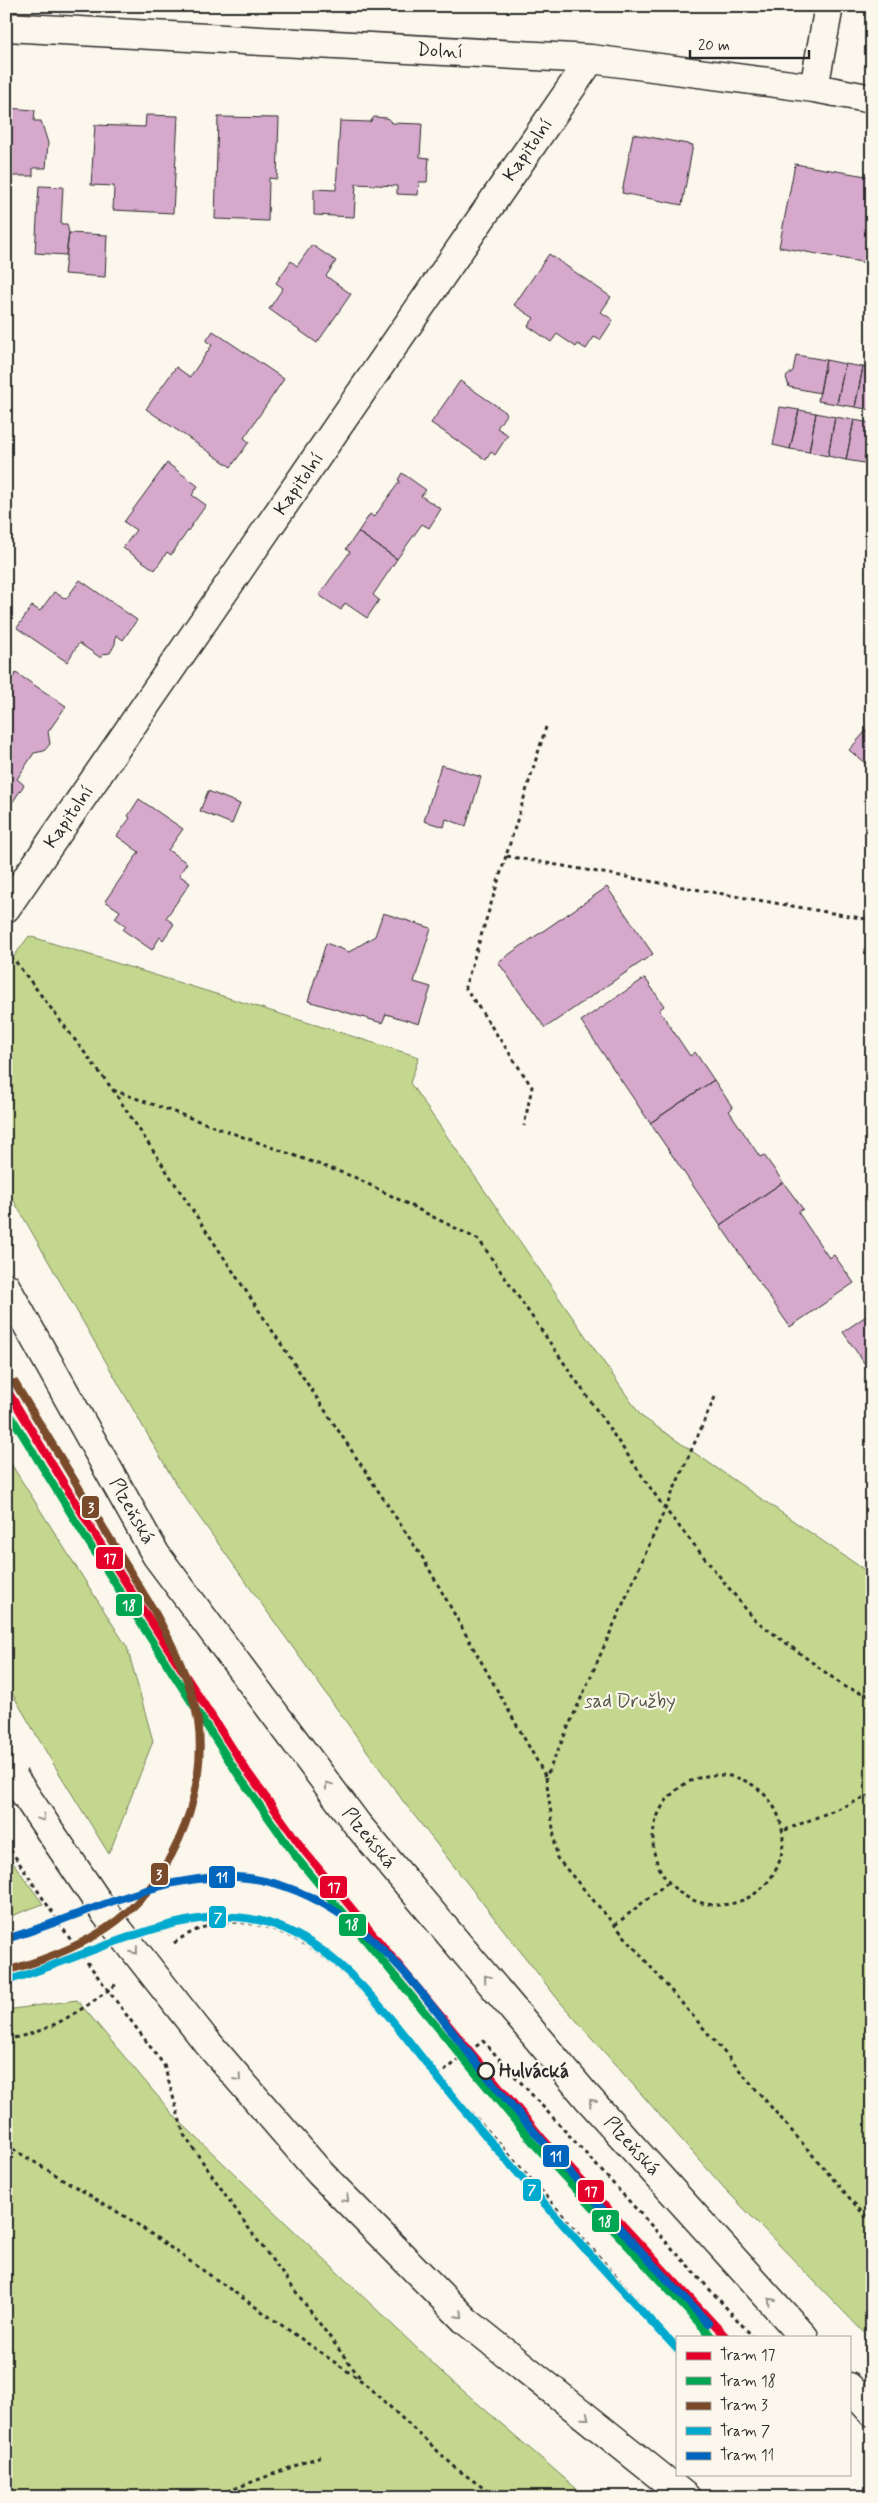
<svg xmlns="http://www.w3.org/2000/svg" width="878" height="2503" font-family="Mynerve,sans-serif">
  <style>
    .green { fill: #c3d88e; stroke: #77825c }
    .building { fill: #d6a9cc; stroke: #2b2b2b }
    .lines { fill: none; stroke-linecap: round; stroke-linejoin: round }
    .street-casing { stroke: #2b2b2b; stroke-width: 31 }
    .secondary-casing { stroke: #2b2b2b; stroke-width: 31 }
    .path { stroke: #2b2b2b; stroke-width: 3; stroke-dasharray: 4 4; stroke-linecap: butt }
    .street { stroke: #fbf7ec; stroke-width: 28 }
    .secondary { stroke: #fbf7ec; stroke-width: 28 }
    .secondary-bridge-casing { stroke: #2b2b2b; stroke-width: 31; stroke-linecap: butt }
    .path-bridge { stroke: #2b2b2b; stroke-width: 3; stroke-dasharray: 4 4; stroke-linecap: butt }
    .secondary-bridge { stroke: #fbf7ec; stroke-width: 28 }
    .tram-1-casing { stroke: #fbf7ec; stroke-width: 11 }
    .tram-2-casing { stroke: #fbf7ec; stroke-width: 11 }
    .tram-3-casing { stroke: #fbf7ec; stroke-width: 11 }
    .tram-4-casing { stroke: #fbf7ec; stroke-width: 11 }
    .tram-5-casing { stroke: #fbf7ec; stroke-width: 11 }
    .tram-1 { stroke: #e4002b; stroke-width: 8 }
    .tram-2 { stroke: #00a651; stroke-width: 8 }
    .tram-3 { stroke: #7a4b2a; stroke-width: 8 }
    .tram-4 { stroke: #00a9ce; stroke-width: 8 }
    .tram-5 { stroke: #0065bd; stroke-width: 8 }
    .oneway { stroke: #93918c }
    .stop-dot { fill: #fbf7ec; stroke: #2b2b2b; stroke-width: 2.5 }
    .labels { text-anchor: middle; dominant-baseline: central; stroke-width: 4.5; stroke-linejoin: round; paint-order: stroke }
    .street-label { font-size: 19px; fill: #2b2b2b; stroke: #fbf7ec }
    .park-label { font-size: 19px; fill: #515644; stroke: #fbf7ec }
    .stop-label { font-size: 19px; font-weight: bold; fill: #2b2b2b; stroke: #fbf7ec; text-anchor: start }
    .line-badge { stroke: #fbf7ec; stroke-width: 2 }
    .badge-label { font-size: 14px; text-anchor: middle; font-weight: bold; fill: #fff }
  </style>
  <rect width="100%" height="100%" fill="#fbf7ec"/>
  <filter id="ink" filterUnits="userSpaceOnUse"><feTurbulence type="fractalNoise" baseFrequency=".02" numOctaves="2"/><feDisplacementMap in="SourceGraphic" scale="10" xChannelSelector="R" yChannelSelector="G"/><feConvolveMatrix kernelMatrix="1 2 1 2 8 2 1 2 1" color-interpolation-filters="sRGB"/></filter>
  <g filter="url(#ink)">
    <path class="green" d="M29 936 419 1057 410 1083 641 1416 872 1575V2341L726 2190 560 2002 403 1801 177 1486 6 1187V967Z
      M6 1456 127 1647 153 1741 109 1854 48 1755 6 1683Z
      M6 1853 43 1904 6 1918Z
      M77 2000 175 2117 445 2375 586 2497H6V2010Z"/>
    <path class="building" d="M6 108 35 110 34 121H41L48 143 46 168H33V176H11L10 183H6Z
      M146 115 178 116 173 213 113 210 114 186 91 185 95 125 145 127Z
      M218 117 279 118 277 179 269 178 268 221 215 219Z
      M374 117 387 118 392 123 422 124 420 157 429 158 427 182H419L418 195 397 194V186L356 184 354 217 314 215V189L336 190 340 121 370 122Z
      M633 134 693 145 682 205 622 193Z
      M795 164 872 177V264L779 247Z
      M39 186 63 187 61 224H67L69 233 66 255 35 253Z
      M69 233 107 235 105 277 64 274Z
      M312 245 336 261 326 276 351 294 317 343 269 309 283 288 276 283 291 261 297 266Z
      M549 254 611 297 601 312 613 320 600 340 594 337 586 349 578 344 576 347 557 334 551 342 528 326 534 318 514 305Z
      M213 331 284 379 244 438 249 442 231 467 146 409 176 367 190 377 212 345 206 341Z
      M796 355 826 360 820 393 789 387 786 377 793 371Z
      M826 360 845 364 837 404 818 401Z
      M845 364 863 367 855 407 837 404Z
      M863 367 872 369V410L855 407Z
      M460 381 507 413 497 428 508 435 495 455 491 452 486 460 431 423Z
      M780 407 799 410 790 449 773 445Z
      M799 410 816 413 809 452 790 449Z
      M816 413 835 417 828 456 809 452Z
      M835 417 854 420 846 460 828 456Z
      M854 420 871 423 864 463 846 460Z
      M871 423 872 424V464L864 463Z
      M167 463 198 486 192 495 206 505 171 555 167 552 155 570 123 548 136 530 124 522Z
      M402 473 426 490 421 496 441 509 429 528 422 524 397 559 358 532 370 514 374 517 400 481 398 480Z
      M358 532 397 559 373 595 379 600 367 618 345 603 341 610 319 595 350 552 346 549Z
      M80 580 137 620 123 640 116 635 115 644 110 653 103 654 101 658 79 643 67 662 17 628 32 606 40 611 54 592 66 599Z
      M16 673 66 706 48 732 50 744 44 751 34 753 17 779 24 785 10 806 6 804V687Z
      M872 724V769L849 750Z
      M441 765 481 777 466 826 446 819 444 827 424 821Z
      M208 791 240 804 232 824 200 811Z
      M139 799 183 829 168 850 187 863 179 875 190 883 166 918 174 924 163 940 160 937 152 950 123 930 126 926 115 918 120 911 105 901 139 852 117 836 130 818 128 816Z
      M607 887 653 954 545 1028 498 962Z
      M383 913 431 928 414 982 431 987 419 1024 386 1014 382 1023 308 1001 326 943 349 952 375 936Z
      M645 978 664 1006 659 1010 690 1056 695 1052 714 1080 650 1123 581 1021Z
      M714 1080 733 1108 729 1111 760 1157 764 1155 783 1182 720 1225 650 1123Z
      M783 1182 803 1209 798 1212 829 1258 834 1255 854 1283 790 1327 720 1225Z
      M866 1316 872 1324V1364L867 1367 843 1332Z"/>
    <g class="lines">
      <defs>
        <path id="street" d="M6 27 591 59 814 88 872 99
          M814 88 829 6
          M6 908 591 59"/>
        <path id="secondary" d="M6 1287 156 1555 357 1824 587 2097 804 2337
          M206 2041 320 2173 466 2321 686 2497
          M849 2387 872 2412"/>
      </defs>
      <use href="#street" class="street-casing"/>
      <use href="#secondary" class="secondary-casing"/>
      <path class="path" d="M546 727 506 856 872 920
        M506 856 465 987 532 1087 524 1126
        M6 949 113 1090 424 1560 546 1777
        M113 1090 354 1177 479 1240 665 1509 754 1619 845 1687 872 1696
        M715 1397 546 1777 557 1858 865 2216 872 2220
        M653 1840a65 65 0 1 1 130 0a65 65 0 1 1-130 0Z
        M785 1830 872 1795
        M615 1925 667 1883
        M174 1943C219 1910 266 1920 311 1948 353 1975 389 2023 423 2060 510 2153 592 2250 677 2345
        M6 2039C51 2033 83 2009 118 1983
        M164 2065 184 2135 252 2233 361 2379
        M438 2076 483 2041 753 2337
        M6 2145 131 2220 363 2382 457 2469 496 2497
        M212 2497 324 2455"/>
      <use href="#street" class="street"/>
      <use href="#secondary" class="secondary"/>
      <defs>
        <path id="secondary-bridge" d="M14 1778 106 1914 206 2041"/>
      </defs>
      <use href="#secondary-bridge" class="secondary-bridge-casing"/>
      <path class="path-bridge" d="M6 1843 72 1942 164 2065"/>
      <use href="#secondary-bridge" class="secondary-bridge"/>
      <defs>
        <path id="tram-1" d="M6 1388 97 1538 247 1771 305 1852 543 2139 726 2337"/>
        <path id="tram-2" d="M6 1408 89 1543 239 1776 297 1858 536 2146 712 2337"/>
        <path id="tram-3" d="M9 1970C95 1946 152 1911 185 1825 197 1793 203 1755 198 1721 191 1681 173 1645 153 1609L15 1383"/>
        <path id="tram-4" d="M12 1979C80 1959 165 1913 236 1917 267 1919 298 1933 323 1951 377 1992 415 2052 458 2103 528 2187 602 2269 677 2349"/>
        <path id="tram-5" d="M6 1939C82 1917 156 1874 237 1877 276 1879 314 1896 346 1918 403 1959 443 2023 487 2076 558 2161 632 2243 708 2323"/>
      </defs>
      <use href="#tram-1" class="tram-1-casing"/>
      <use href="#tram-2" class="tram-2-casing"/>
      <use href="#tram-3" class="tram-3-casing"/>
      <use href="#tram-4" class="tram-4-casing"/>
      <use href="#tram-5" class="tram-5-casing"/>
      <use href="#tram-1" class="tram-1"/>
      <use href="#tram-2" class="tram-2"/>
      <use href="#tram-3" class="tram-3"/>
      <use href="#tram-4" class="tram-4"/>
      <use href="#tram-5" class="tram-5"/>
    </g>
    <defs><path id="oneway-chevron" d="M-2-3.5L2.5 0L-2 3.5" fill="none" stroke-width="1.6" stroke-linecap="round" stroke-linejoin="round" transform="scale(1.25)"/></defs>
    <g class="oneway">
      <use href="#oneway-chevron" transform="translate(328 1785) rotate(-127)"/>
      <use href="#oneway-chevron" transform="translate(42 1818) rotate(56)"/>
      <use href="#oneway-chevron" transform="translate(135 1951) rotate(52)"/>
      <use href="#oneway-chevron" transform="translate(487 1978) rotate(-130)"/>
      <use href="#oneway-chevron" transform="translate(238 2078) rotate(49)"/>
      <use href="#oneway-chevron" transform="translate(592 2102) rotate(-132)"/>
      <use href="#oneway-chevron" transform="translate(346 2199) rotate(45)"/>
      <use href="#oneway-chevron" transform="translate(771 2301) rotate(-132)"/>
      <use href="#oneway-chevron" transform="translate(460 2315) rotate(45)"/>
      <use href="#oneway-chevron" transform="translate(586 2417) rotate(39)"/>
    </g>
  </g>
  <circle class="stop-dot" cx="486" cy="2071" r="8"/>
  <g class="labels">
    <g class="street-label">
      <text transform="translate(440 51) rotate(3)">Dolní</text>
      <text transform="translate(528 150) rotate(-55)">Kapitolní</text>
      <text transform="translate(299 484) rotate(-55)">Kapitolní</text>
      <text transform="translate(69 817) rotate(-55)">Kapitolní</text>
      <text transform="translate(132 1511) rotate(61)">Plzeňská</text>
      <text transform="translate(369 1838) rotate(51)">Plzeňská</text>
      <text transform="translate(632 2146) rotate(48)">Plzeňská</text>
    </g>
    <g class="park-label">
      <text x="630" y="1701">sad Družby</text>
    </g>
    <g class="stop-label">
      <text x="499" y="2071">Hulvácká</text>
    </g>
  </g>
  <g class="line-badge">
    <rect x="81" y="1495" width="19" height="24" rx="5" fill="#7a4b2a"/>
    <rect x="95" y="1546" width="29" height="24" rx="5" fill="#e4002b"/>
    <rect x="115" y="1593" width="28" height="24" rx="5" fill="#00a651"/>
    <rect x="150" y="1862" width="19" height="24" rx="5" fill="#7a4b2a"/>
    <rect x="208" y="1865" width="28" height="24" rx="5" fill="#0065bd"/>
    <rect x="319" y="1875" width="29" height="24" rx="5" fill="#e4002b"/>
    <rect x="208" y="1905" width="19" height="24" rx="5" fill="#00a9ce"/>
    <rect x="338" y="1913" width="29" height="24" rx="5" fill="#00a651"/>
    <rect x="542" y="2144" width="28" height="24" rx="5" fill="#0065bd"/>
    <rect x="522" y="2178" width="20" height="24" rx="5" fill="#00a9ce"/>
    <rect x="577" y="2179" width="28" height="24" rx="5" fill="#e4002b"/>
    <rect x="591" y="2209" width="29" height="24" rx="5" fill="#00a651"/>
  </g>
  <g class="badge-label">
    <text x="91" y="1512">3</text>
    <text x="110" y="1563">17</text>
    <text x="129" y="1610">18</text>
    <text x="159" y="1879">3</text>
    <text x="222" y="1882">11</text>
    <text x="334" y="1892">17</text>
    <text x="218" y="1922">7</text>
    <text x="352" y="1929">18</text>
    <text x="556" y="2161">11</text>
    <text x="532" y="2194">7</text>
    <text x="591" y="2196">17</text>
    <text x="605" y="2226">18</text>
  </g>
  <rect width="878" height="2503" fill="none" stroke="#fbf7ec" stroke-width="25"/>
  <rect x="12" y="12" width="853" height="2478" fill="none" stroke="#2b2b2b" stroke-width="2" filter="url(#ink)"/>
  <rect x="676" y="2336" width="175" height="140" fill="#fbf7ec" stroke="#a8a59f"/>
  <rect x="686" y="2352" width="25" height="8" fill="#e4002b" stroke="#a8a59f"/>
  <text x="720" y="2360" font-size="15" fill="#2b2b2b">Tram 17</text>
  <rect x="686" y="2377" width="25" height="8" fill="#00a651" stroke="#a8a59f"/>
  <text x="720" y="2386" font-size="15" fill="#2b2b2b">Tram 18</text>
  <rect x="686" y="2402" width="25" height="8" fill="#7a4b2a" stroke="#a8a59f"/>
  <text x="720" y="2410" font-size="15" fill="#2b2b2b">Tram 3</text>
  <rect x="686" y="2427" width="25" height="8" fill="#00a9ce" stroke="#a8a59f"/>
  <text x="720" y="2436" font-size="15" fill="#2b2b2b">Tram 7</text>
  <rect x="686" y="2452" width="25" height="8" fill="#0065bd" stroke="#a8a59f"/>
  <text x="720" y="2460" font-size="15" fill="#2b2b2b">Tram 11</text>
  <path d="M690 50v8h119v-8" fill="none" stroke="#2b2b2b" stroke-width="2.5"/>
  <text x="698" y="50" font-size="15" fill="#2b2b2b" stroke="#fbf7ec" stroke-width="4" paint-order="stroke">20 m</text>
</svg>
